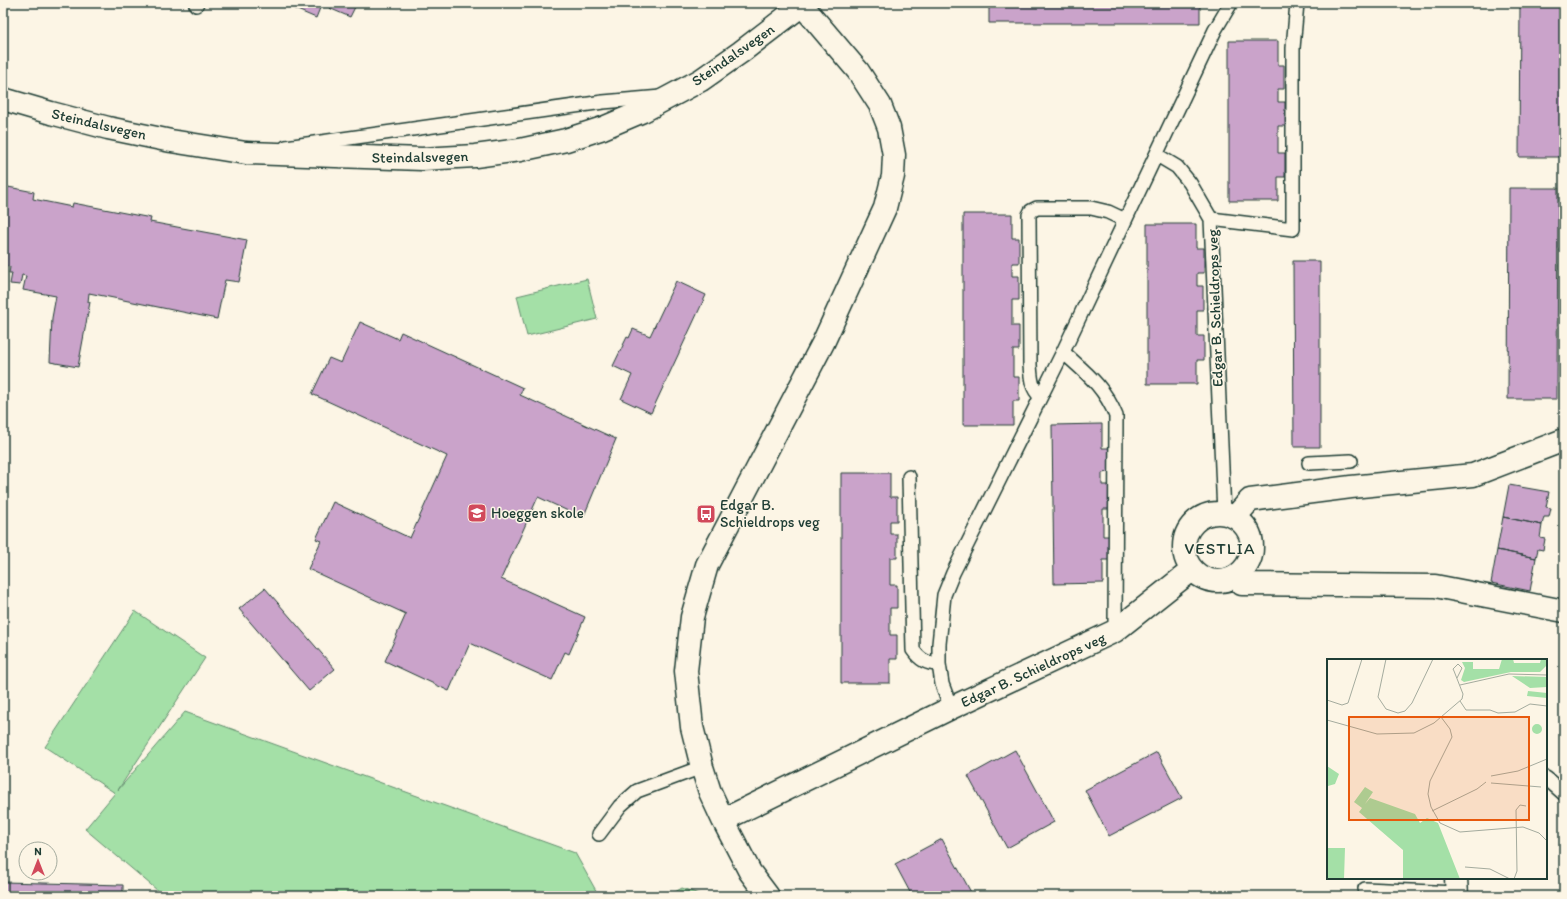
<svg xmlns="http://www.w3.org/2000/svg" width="1567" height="899" font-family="Itim,sans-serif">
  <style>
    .green { fill: #a4e0a7; stroke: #628e6e }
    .building { fill: #caa3ca; stroke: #1f3d34 }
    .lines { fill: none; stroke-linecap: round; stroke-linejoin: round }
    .service-casing { stroke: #1f3d34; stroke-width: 16 }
    .minor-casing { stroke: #1f3d34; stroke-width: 25 }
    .tertiary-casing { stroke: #1f3d34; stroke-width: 25 }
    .service { stroke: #fcf5e5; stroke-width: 13 }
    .minor { stroke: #fcf5e5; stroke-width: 22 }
    .tertiary { stroke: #fcf5e5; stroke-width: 22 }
    .labels { text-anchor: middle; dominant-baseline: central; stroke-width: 3; stroke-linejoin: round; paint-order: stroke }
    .street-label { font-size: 15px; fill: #1f3d34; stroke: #fcf5e5 }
    .poi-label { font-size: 15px; fill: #1f3d34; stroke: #fcf5e5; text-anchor: start }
    .quarter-label { font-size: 17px; letter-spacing: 1px; fill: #1f3d34; stroke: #fcf5e5 }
    .inset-road { fill: none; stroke: #a4ab9e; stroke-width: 1 }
    .view { fill: #e8590c; fill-opacity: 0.15; stroke: #e8590c; stroke-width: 2 }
    .inset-edge { fill: none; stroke: #1f3d34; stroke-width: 2 }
  </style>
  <rect width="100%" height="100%" fill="#fcf5e5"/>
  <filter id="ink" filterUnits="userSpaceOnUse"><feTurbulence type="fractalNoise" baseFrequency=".025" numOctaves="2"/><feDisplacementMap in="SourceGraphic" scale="8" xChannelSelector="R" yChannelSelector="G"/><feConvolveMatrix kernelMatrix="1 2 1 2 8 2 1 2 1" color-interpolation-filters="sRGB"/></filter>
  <g filter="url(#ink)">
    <path class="green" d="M587 279 597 319 527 336 517 296Z
      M135 611 205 658 118 790 185 712 575 853 599 896H164L85 829 115 793 45 747Z
      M682 888 704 896H668Z"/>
    <path class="building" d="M281 3H322L316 18Z
      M331 3H357L350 17 329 8Z
      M989 3H1200V23H989Z
      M1520 3H1564V157H1519Z
      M1229 41H1278V65H1284V89H1278V102H1285V126H1278V153H1285V177H1278V201H1229Z
      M3 186 34 192 33 199 72 207 73 203 151 218 150 222 247 240 239 282 225 280 217 319 89 293 88 302H90L78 367 50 362 52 318 56 296 23 290 26 276 22 275 20 285 10 284 12 273H9L10 267 3 265Z
      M1509 188H1558L1557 399H1508Z
      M963 214H1012V238H1019V263H1012V276H1019V300H1012V326H1019V350H1013V377H1019V401H1013V425H963Z
      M1147 224H1196V248H1204V273H1197V286H1203V310H1197V336H1204V360H1197V384H1147Z
      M1293 261H1320V447H1294Z
      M676 281 706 295 651 413 621 399 632 375 613 366 627 337 629 338 633 329 650 336Z
      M360 322 398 339 401 332 523 388 520 395 616 439 583 518 538 497 501 579 585 617 569 654 565 652 552 680 470 643 449 691 385 661 406 614 308 569 321 541 316 539 333 502 410 538 447 456 312 394 329 358 341 363Z
      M1102 424V448H1109V472L1102 473V485H1109V509H1103V536H1109V560H1103V583L1054 584 1052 425Z
      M841 473H890V497H897V521H890V534H897V558H890V585H897V608H890V635H897V659H890V683H841Z
      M1509 485 1549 492 1546 507 1551 508 1549 517H1544L1542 525 1503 517Z
      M1503 517 1542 525 1540 538 1545 539 1543 550 1538 549 1536 558 1497 550Z
      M1497 550 1536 558 1530 591 1491 583Z
      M265 588 335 669 309 691 239 609Z
      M1015 750 1054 822 1007 848 968 776Z
      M1157 752 1182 798 1109 836 1085 790Z
      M942 839 973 896H912L895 864Z
      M3 882 123 885V896H3Z"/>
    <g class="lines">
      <defs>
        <path id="service" d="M196 5 197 3
          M286 147 603 102 661 97
          M1157 155 1177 167 1190 183 1211 219
          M1063 352C1086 373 1104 386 1116 416L1115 631
          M1040 396C1031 388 1031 377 1030 365L1029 215 1031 211 1037 208H1091L1108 212 1125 220
          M1309 463 1351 461
          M909 477 913 650C920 660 927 664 939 664
          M1224 513 1211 219 1293 229V48L1297 3
          M951 708 942 684 939 664V644L944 595 953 573 1063 352 1215 30 1231 3
          M1546 778 1564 794
          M599 834 620 806 637 791 702 767
          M1365 889 1456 893"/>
        <path id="minor" d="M1184 547a34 34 0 1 1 68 0a34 34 0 1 1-68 0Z
          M1235 517 1250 500 1351 487 1473 475 1564 440
          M1236 577 1242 584 1435 586 1564 611
          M723 820 951 708 1115 631 1192 570
          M1456 878 1457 896
          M768 896 750 872 723 820 710 792 702 767 692 727 686 671 692 617 707 565 823 343 885 208 893 176 894 155 889 128 880 105 858 71 802 5 804 3"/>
        <path id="tertiary" d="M3 99 51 113 108 128 171 141 246 153 422 159 475 156 520 150 566 140 603 128 643 111 701 80 741 52 802 5"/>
      </defs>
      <use href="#service" class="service-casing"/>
      <use href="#minor" class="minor-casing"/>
      <use href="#tertiary" class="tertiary-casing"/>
      <use href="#service" class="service"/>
      <use href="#minor" class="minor"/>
      <use href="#tertiary" class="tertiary"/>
    </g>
  </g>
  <defs>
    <symbol id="school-square" viewBox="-11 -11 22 22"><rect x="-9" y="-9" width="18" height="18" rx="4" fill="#d1495b" stroke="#fcf5e5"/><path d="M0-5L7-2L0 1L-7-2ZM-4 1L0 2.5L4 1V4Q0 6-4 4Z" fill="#fff"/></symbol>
    <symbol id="bus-square" viewBox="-11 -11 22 22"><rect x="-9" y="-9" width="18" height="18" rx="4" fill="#d1495b" stroke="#fcf5e5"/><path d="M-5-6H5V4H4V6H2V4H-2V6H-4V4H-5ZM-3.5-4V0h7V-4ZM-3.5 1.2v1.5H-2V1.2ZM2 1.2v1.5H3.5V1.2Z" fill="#fff"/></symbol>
  </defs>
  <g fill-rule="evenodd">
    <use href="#school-square" x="466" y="502" width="22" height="22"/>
    <use href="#bus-square" x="695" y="503" width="22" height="22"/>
  </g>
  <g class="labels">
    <g class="street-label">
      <text transform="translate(733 55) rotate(-35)">Steindalsvegen</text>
      <text transform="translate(99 124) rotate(13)">Steindalsvegen</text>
      <text transform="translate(420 157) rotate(-1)">Steindalsvegen</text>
      <text transform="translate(1215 308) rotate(-92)">Edgar B. Schieldrops veg</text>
      <text transform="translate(1033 670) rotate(-25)">Edgar B. Schieldrops veg</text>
    </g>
    <g class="poi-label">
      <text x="720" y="505">Edgar B.<tspan x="720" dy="17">Schieldrops veg</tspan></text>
      <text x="491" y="513">Hoeggen skole</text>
    </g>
    <g class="quarter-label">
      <text x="1220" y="548">VESTLIA</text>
    </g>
  </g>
  <g transform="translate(1327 659)">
    <rect width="220" height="220" fill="#fcf5e5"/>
    <path d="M175 0H186L187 4H213L214 0H219L220 6 213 13H184L137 23 134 21 138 9 135 3H146V10H172ZM185 17 220 18V28L203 29ZM201 32 220 34V39L200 37ZM205 70a5 5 0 1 1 10 0a5 5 0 1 1-10 0ZM0 107 12 115 8 125 1 127ZM38 128 46 133 38 145 43 139 88 155 93 164 100 159 111 164 133 220H76V191L32 153 35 149 27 143ZM0 189H18L17 220H0Z" fill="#a4e0a7"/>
    <path class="inset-road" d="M59 0 51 38 59 50 71 54 78 52 85 44 106 0M133 26 182 15 220 16M0 41 15 46 21 44 35 0M133 42 139 51H163L171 54 188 53 203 45 220 47M114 58 123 70 125 78 103 122 101 135 104 148 113 164 133 173 196 168 212 174 220 182M0 61 50 75 87 74 107 64 135 40 136 35 127 12 126 10 131 5 135 9 130 19M164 117 191 112 220 100M164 124 214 128M105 152 150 130 159 123M138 208 163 210 183 220M187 220 190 212 189 151 193 146 199 147"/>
    <path class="view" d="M22 58H202V161H22Z"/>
    <rect width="220" height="220" class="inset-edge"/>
  </g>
  <rect width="1567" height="899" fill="none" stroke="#fcf5e5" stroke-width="16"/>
  <rect x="8" y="8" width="1551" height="883" fill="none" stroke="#1f3d34" stroke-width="1.5" filter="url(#ink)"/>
  <g transform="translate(38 861)"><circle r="19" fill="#fcf5e5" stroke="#a4ab9e"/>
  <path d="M0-3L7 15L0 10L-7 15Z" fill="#d1495b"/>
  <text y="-6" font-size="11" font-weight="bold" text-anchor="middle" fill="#1f3d34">N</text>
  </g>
</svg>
